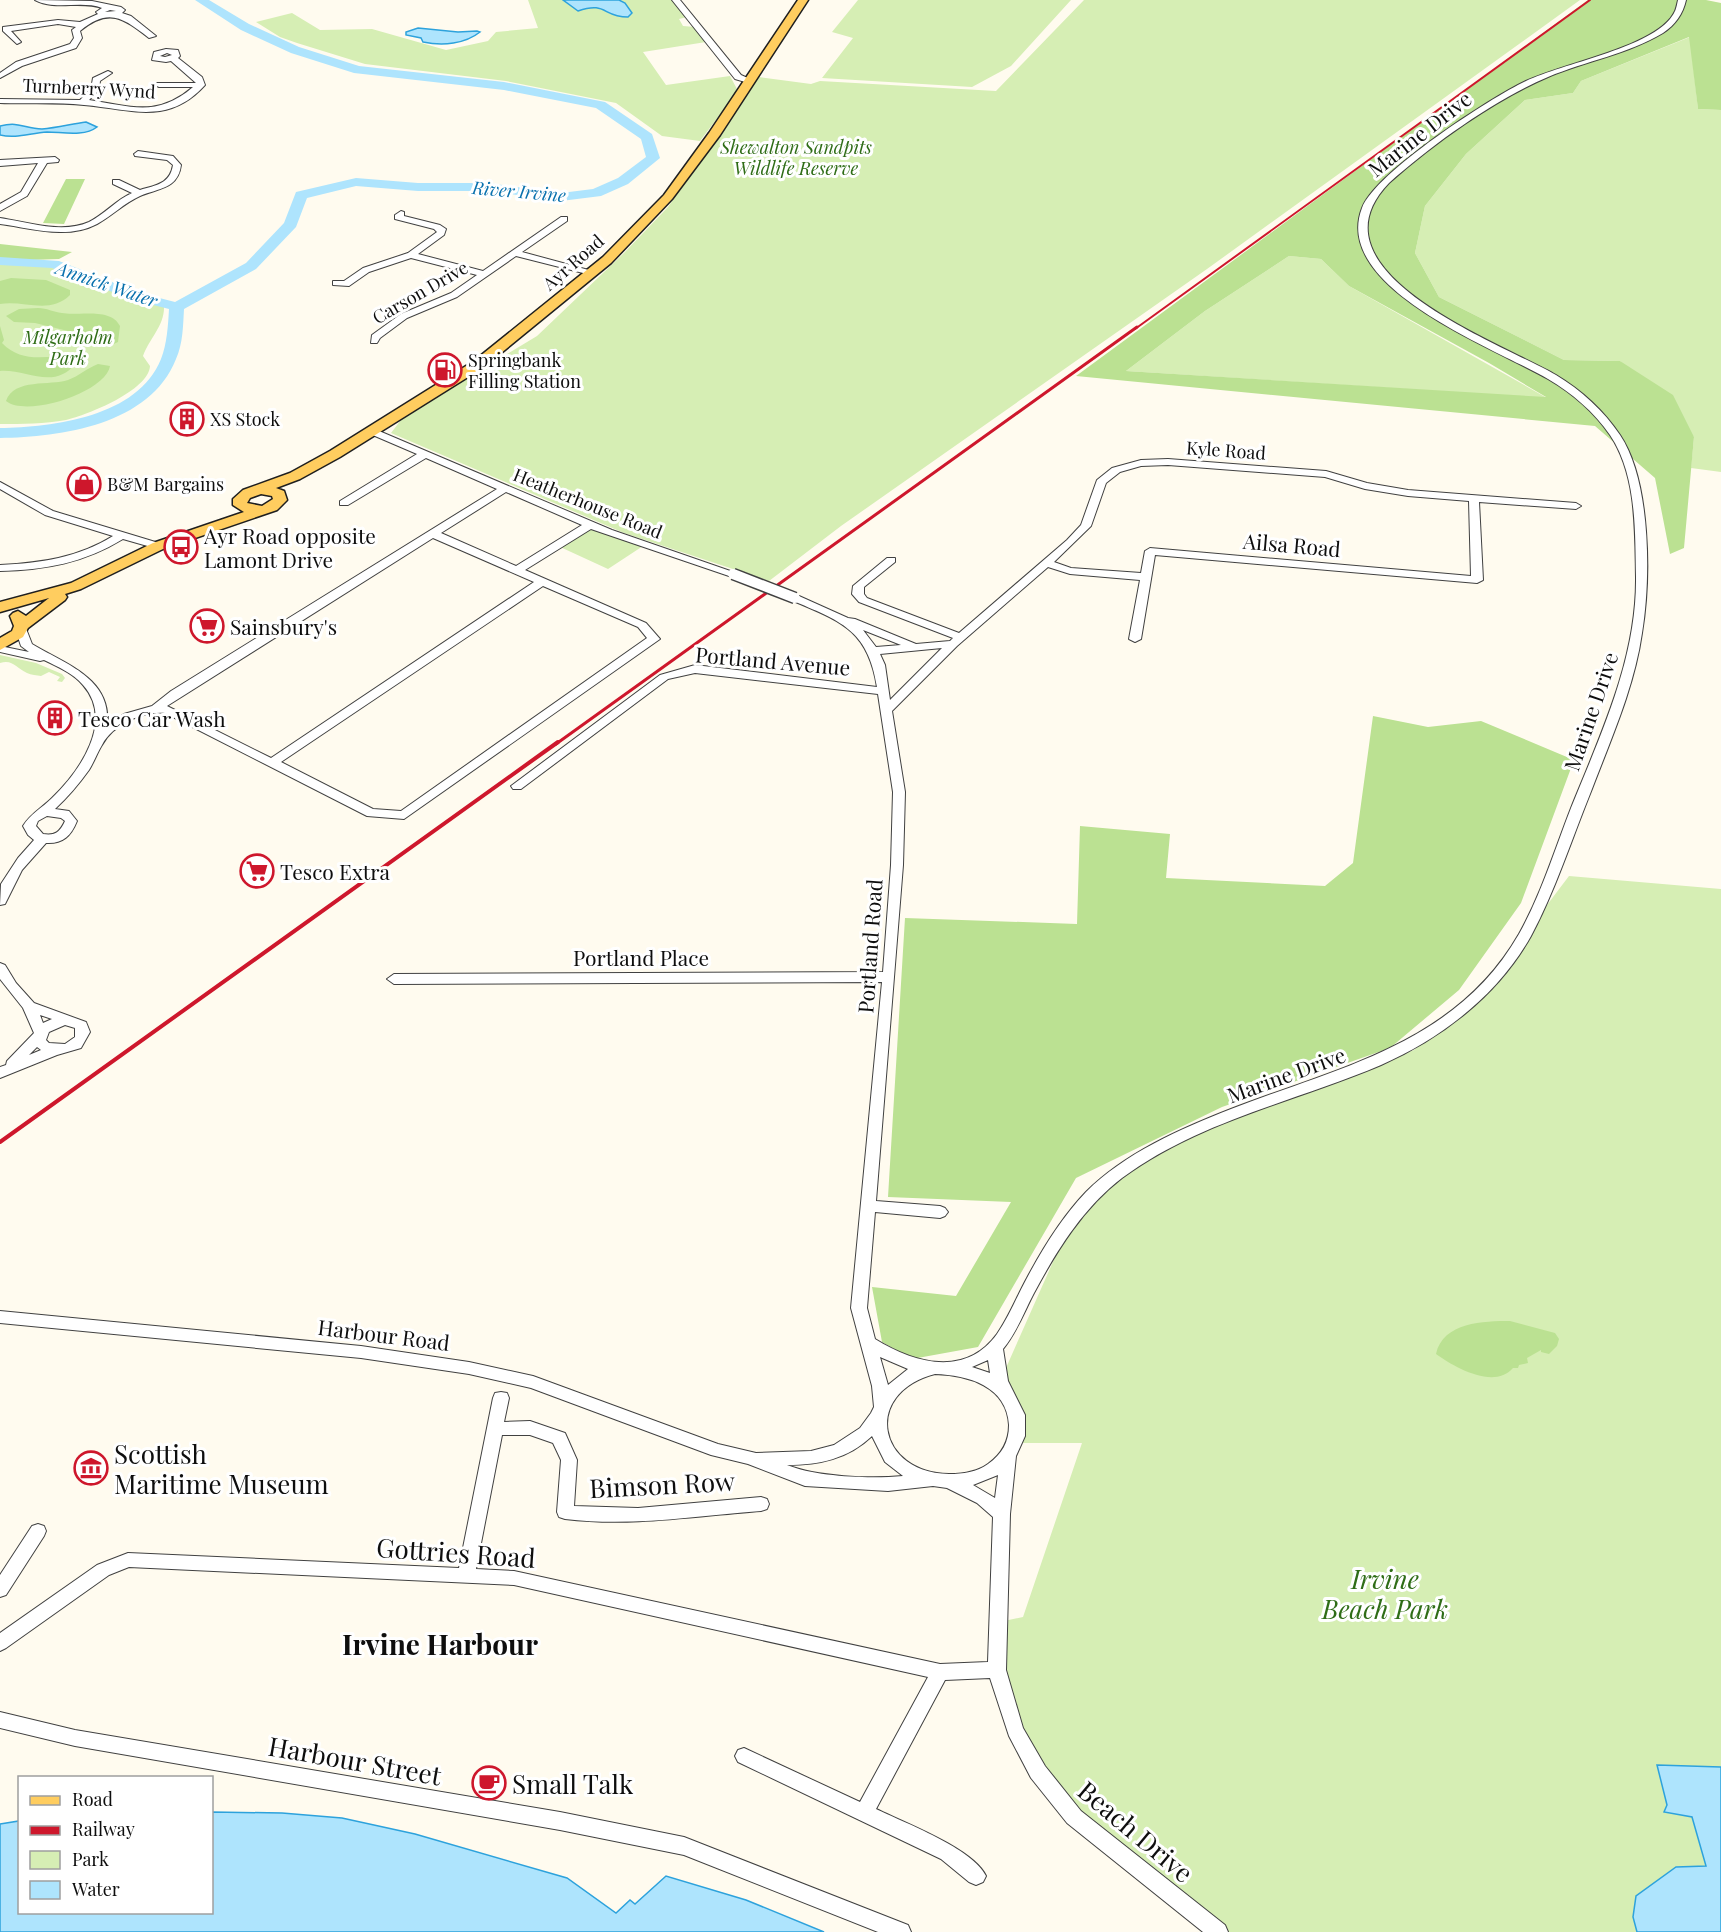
<svg xmlns="http://www.w3.org/2000/svg" width="1721" height="1932" font-family="'Playfair Display',serif">
  <style>
    .green { fill: #d6eeb4 }
    .forest { fill: #bbe192; fill-rule: evenodd }
    .water { fill: #aee4fd; stroke: #2da2dc; stroke-width: 1.5 }
    .lines { fill: none; stroke-linecap: round; stroke-linejoin: round }
    .river { fill: #aee4fd; fill-rule: evenodd }
    .minor-casing { stroke: #414141; stroke-width: 2 }
    .major-casing { stroke: #1f1f1f; stroke-width: 3 }
    .minor { fill: #fff; fill-rule: evenodd }
    .major { fill: #ffcd5f; fill-rule: evenodd }
    .rail-far2 { stroke: #ce172c; stroke-width: 2 }
    .rail-far1 { stroke: #ce172c; stroke-width: 3 }
    .rail { stroke: #ce172c; stroke-width: 4 }
    .minor-bridge-casing { stroke: #414141; stroke-width: 13; stroke-linecap: butt }
    .minor-bridge { stroke: #fff; stroke-width: 10 }
    .labels { text-anchor: middle; dominant-baseline: central; stroke-width: 6; stroke-linejoin: round; paint-order: stroke }
    .far-street-label { font-size: 18px; fill: #0e0e0e; stroke: #fff }
    .far-park-label { font-size: 18px; font-style: italic; fill: #2f6d17; stroke: #fff }
    .far-water-label { font-size: 18px; font-style: italic; fill: #0971ae; stroke: #fff }
    .far-poi-label { font-size: 18px; fill: #0e0e0e; stroke: #fff; text-anchor: start }
    .street-label { font-size: 21px; fill: #0e0e0e; stroke: #fff }
    .poi-label { font-size: 21px; fill: #0e0e0e; stroke: #fff; text-anchor: start }
    .near-poi-label { font-size: 26px; fill: #0e0e0e; stroke: #fff; text-anchor: start }
    .near-street-label { font-size: 26px; fill: #0e0e0e; stroke: #fff }
    .near-park-label { font-size: 26px; font-style: italic; fill: #2f6d17; stroke: #fff }
    .near-quarter-label { font-size: 28px; font-weight: bold; fill: #0e0e0e; stroke: #fff }
  </style>
  <rect width="100%" height="100%" fill="#fffbef"/>
  <path class="green" d="M528 0H672L687 17 679 19 683 26 695 27 706 42 643 52 666 85 730 76 737 89 734 96 700 141 662 136 616 103 506 81 365 64 297 43 280 37 256 22 292 13 320 30 372 29 446 50 488 41 496 32 538 28Z
    M858 0H1071L1011 66 972 87 822 78 853 38 832 32Z
    M1084 0H1580L1207 269 841 526 769 581 624 533 391 433 404 416 537 336 624 253 668 207 759 77 811 84 820 81 996 91Z
    M1690 37 1698 109 1721 110V472L1691 468 1694 437 1620 361 1564 360 1439 297 1415 253 1425 206 1466 154 1525 100 1573 93 1581 81Z
    M1289 256 1321 259 1349 286 1547 398 1126 371 1205 311Z
    M0 263 46 264 69 271 119 294 164 306C165 325 149 339 143 356L150 366C149 390 88 415 66 420 45 424 22 424 0 424Z
    M590 526 643 546 608 569 558 546Z
    M0 655 36 663 62 674 65 678 62 682 57 681 60 677 49 672 41 676C37 675 31 675 27 673 16 668 13 659 0 663Z
    M1569 876 1721 889V1932H1218L1053 1794 1001 1685 999 1622 1023 1617 1082 1443H1016L1018 1420 998 1386 1056 1255 1098 1190 1141 1159 1254 1106 1414 1050 1481 992Z"/>
  <path class="forest" d="M1588 0H1706L1721 3V110L1698 109 1689 37 1581 81 1573 93 1525 100 1466 154 1425 206 1415 253 1439 297 1564 360 1620 361 1673 395 1694 437 1684 548 1670 554 1655 478 1595 426 1076 376ZM1289 256 1321 259 1349 286 1489 363 1546 397 1126 371 1205 311Z
    M66 179H85L64 224 43 223Z
    M0 244 72 252 59 259 0 261Z
    M11 278 46 280 70 290V295C50 315 24 300 0 304V281Z
    M38 308C47 308 53 312 62 313 78 316 111 307 120 326L118 342 107 347 90 345 80 342 72 332 35 323 14 322 6 316 19 309Z
    M0 326 4 340 2 343C22 364 47 356 74 355L76 363C54 391 27 369 0 371Z
    M98 364 110 366C106 392 27 418 6 401 14 378 50 386 68 380 79 376 87 368 98 364Z
    M1373 716 1428 727 1481 721 1574 760 1521 903 1459 990 1390 1048 1222 1107 1076 1178 978 1347 912 1359 882 1342 872 1287 956 1296 1011 1202 888 1197 905 918 1077 924 1080 826 1170 834 1166 878 1325 886 1353 863Z
    M1510 1321 1555 1333 1559 1339 1557 1346 1549 1354 1541 1352V1350L1527 1358 1528 1363 1519 1365 1518 1368H1513C1494 1390 1454 1367 1436 1354 1443 1322 1484 1321 1510 1321Z"/>
  <path class="water" d="M563 0H619L625 3 632 13 628 17C602 17 607 1 578 11Z
    M418 28 458 32 477 31 480 32C465 44 443 46 423 42L421 38 406 35V32Z
    M86 122 97 127C84 137 62 132 47 132 30 133 16 139 0 135V126C20 121 25 129 42 129 57 128 71 124 86 122Z
    M1657 1765 1721 1767V1932H1637L1633 1917 1636 1896 1676 1867 1706 1866 1692 1817 1664 1812 1667 1805Z
    M212 1812 282 1813 342 1818 415 1834 567 1878 616 1913 630 1900 635 1904 666 1876 746 1900 824 1932H0V1824L19 1821 20 1912H212Z"/>
  <g class="lines">
    <path class="river" d="M195 0H209L249 24 299 47 359 66 504 82 605 102 652 134 660 158 628 184 601 196 561 201 488 191H418L356 186 307 198 296 227 256 269 184 309C183 326 183 343 176 359 150 425 61 437 0 438V428C53 427 138 417 161 359 167 344 168 326 169 309L130 299 52 268 0 265V257L59 261 140 293 175 302 246 263 284 223 296 192 356 178 418 183H488L561 193 593 189 618 178 646 157 641 139 596 108 504 90 354 73 291 53 241 30Z"/>
    <defs>
      <path id="minor" d="M35 0 92 1 121 7 125 10 122 13 131 16 156 36 149 38C123 18 109 7 80 31L82 38 76 48 22 66 0 78V73L16 62 70 44 74 38 72 30 76 27 58 24 11 31 21 42 17 44 3 31V27L58 20 80 22 98 14 96 12 102 8C81 0 55 11 35 0ZM110 10 116 11 105 12Z
        M672 0H680L741 75 752 80V84L735 79Z
        M1678 0H1686C1683 14 1675 25 1663 33 1628 54 1586 61 1548 77 1494 100 1433 144 1389 183 1303 272 1501 343 1556 375 1581 390 1604 411 1620 435 1651 481 1651 579 1642 633 1634 689 1610 741 1590 794 1571 841 1555 891 1531 936 1498 995 1442 1038 1381 1065 1294 1102 1199 1121 1122 1178 1083 1208 1057 1250 1034 1293 1024 1312 1017 1332 1003 1349L1008 1381 1025 1415V1436L1016 1456 1010 1514 1006 1670 1023 1728 1045 1766 1081 1811 1225 1925 1228 1932H1203L1067 1823 1031 1778 1009 1736 990 1678 945 1680 876 1809C903 1822 974 1849 986 1876L983 1882 976 1885 969 1882 941 1859 738 1762 735 1756 738 1750 744 1748 860 1802 928 1677 514 1585 129 1567 109 1575 6 1648 0 1651V1633L97 1565 128 1553 459 1568 493 1398 495 1393 501 1392 507 1393 509 1398 504 1422 530 1421 565 1433 577 1460 574 1506 638 1508 761 1497 767 1499 769 1504 767 1509 761 1511C695 1516 631 1527 565 1519L559 1517 557 1512 561 1460 553 1443 530 1435H502L476 1569 514 1571 940 1664 988 1662 993 1517 977 1503 947 1488 933 1486 888 1491 805 1486 748 1464 711 1455 531 1388 469 1374 361 1358 0 1323V1311L361 1346 469 1362 533 1376 718 1444 756 1453 811 1451 834 1445 860 1428 871 1413 874 1407 872 1386 851 1308 882 982 394 984 387 979 394 974 883 972 891 865 893 792 878 694 695 673 668 679 521 789H513L511 786 660 675 695 665 877 687C868 629 840 621 791 600V596H799L848 618 855 619 916 644 950 641 953 638 859 602 852 594 853 586 887 558H895V562L864 587V594L867 598 959 633 1067 540 1081 525 1097 480 1112 468 1141 460 1168 459 1326 471 1367 483 1408 490 1576 503 1581 506 1576 509 1479 502 1483 580 1477 583 1155 555 1141 639 1135 642 1129 639 1140 580 1070 574 1048 567 957 646 892 711 905 792 903 865 876 1201 940 1206 945 1208 948 1212 945 1216 940 1218 875 1212 867 1308 875 1339C914 1363 965 1378 997 1334 1009 1317 1017 1296 1027 1278 1043 1248 1062 1217 1086 1192 1125 1153 1180 1129 1231 1109 1339 1067 1456 1044 1519 934 1541 895 1555 849 1571 808 1601 734 1637 658 1636 577 1635 531 1637 475 1610 435 1594 412 1572 393 1548 379 1497 349 1331 288 1362 208 1376 172 1490 98 1526 81 1564 63 1645 49 1670 19 1676 11 1676 9 1678 0ZM1168 465 1325 477 1365 489 1408 496 1469 501 1471 576 1150 548 1145 551 1141 573 1071 568 1054 562 1091 526 1106 483 1120 472 1141 466ZM863 630 901 645 876 647ZM942 648 890 700 885 665 880 654ZM880 1357 908 1369 888 1385ZM988 1360 990 1373 972 1367ZM935 1374C968 1375 1007 1386 1009 1425 1009 1442 1002 1454 988 1464 977 1472 963 1474 949 1474 877 1473 862 1393 935 1374ZM872 1436 885 1462 903 1476C870 1479 817 1477 787 1465 819 1465 848 1459 872 1436ZM998 1475 995 1498 973 1485Z
        M166 49 178 50 180 56 178 58 202 77 205 85C168 126 131 109 84 105 56 102 28 104 0 103V99L80 100 91 89 93 78 108 71 112 73 100 81 99 90 89 100C131 106 157 118 193 87H159L155 85 156 83H196L171 61 166 62 152 60 154 52ZM167 53 172 55 165 57 160 56Z
        M138 151 173 156 181 165C178 189 159 188 140 196 124 203 112 216 97 224 67 240 31 228 0 224V218C28 222 62 234 89 222 105 214 116 200 132 193L113 184V180H119L140 190C156 185 170 184 173 165L167 160 135 156 134 154Z
        M55 157 59 160 58 162 47 163 27 196 0 211V204L21 192 38 163 0 166V160Z
        M401 211 404 212V216L440 225 446 229 444 235 418 254 483 271 561 217H567V221L522 252 596 272 591 275 516 256 457 297 407 318 380 338 377 343H371L372 335 401 314 451 293 477 275 411 258 369 272 349 286 333 285V281H344L363 268 408 253 437 232 434 229 395 219V215Z
        M372 428 612 530 739 574 733 577 729 576 591 529 525 570 646 623 660 639 404 819 367 816 165 713C143 711 113 724 102 745 97 753 94 762 89 770 79 784 68 797 55 809L69 811 77 821C71 836 63 844 46 843L22 870 5 904 0 905 1 884 18 858 34 840 28 835 23 826C30 814 42 808 52 798 80 771 115 721 83 685 73 673 58 667 44 660L40 661 0 652V646L29 652 21 646 15 628 17 626H25L32 644C65 664 112 678 107 725L124 714 152 706 171 691 497 489 426 458 348 505H340V501L417 454 368 433V429ZM506 492 582 525 516 566 441 533ZM433 538 534 582 271 758 167 706ZM543 586 638 627 647 638 401 811 373 809 281 762ZM47 816 61 818 65 821C60 832 55 836 43 834L36 826 38 821Z
        M0 482 53 511 162 544 163 546 158 549 123 539C84 563 45 570 0 571V565C41 563 77 558 113 536L45 515 0 489Z
        M0 963 5 965 16 983 34 1003 86 1022 90 1032 81 1048 57 1055 0 1078V1067L6 1065 7 1061 34 1033 23 1008 0 979ZM40 1015 52 1019 43 1023ZM65 1025 75 1028V1037L65 1044 49 1043 46 1040 49 1032ZM37 1047 41 1050 29 1055Z
        M38 1524 44 1526 46 1531 44 1536 6 1595 0 1597V1575L32 1526Z
        M0 1712 75 1730 560 1812 684 1837 908 1925 911 1932H878L684 1855 560 1830 75 1746 0 1728Z"/>
      <path id="major" d="M798 0H808L720 135 672 199 611 263 484 367 340 457 300 479 276 488 284 491 287 500 277 510 163 549 81 589 65 594 67 597 65 600 28 628 23 637 0 650V638L12 631 14 626 10 616 13 613 18 611 26 616 49 598 0 612V602L71 583 153 543 244 512 233 505V499L243 490 290 473 330 451 474 361 603 257 664 195 709 133ZM261 494 272 496 273 499 262 506 247 503 250 498Z"/>
    </defs>
    <use href="#minor" class="minor-casing"/>
    <use href="#major" class="major-casing"/>
    <use href="#minor" class="minor"/>
    <use href="#major" class="major"/>
    <path class="rail-far2" d="M1135 329 1590 0"/>
    <path class="rail-far1" d="M556 744 1137 327"/>
    <path class="rail" d="M0 1142 558 742"/>
    <defs>
      <path id="minor-bridge" d="M733 574 795 598"/>
    </defs>
    <use href="#minor-bridge" class="minor-bridge-casing"/>
    <use href="#minor-bridge" class="minor-bridge"/>
  </g>
  <defs>
    <symbol id="fuel-ring" viewBox="-11 -11 22 22"><circle r="9.5" fill="#fff" stroke="#ce172c" stroke-width="1.5"/><path d="M-5.5-6h7V0h2V4h1.3V-2.5L3-4.5l.8-.8L6-3V5H2.5V1h-1V6h-7ZM-4.2-4.7v3.2H.2V-4.7Z" fill="#ce172c"/></symbol>
    <symbol id="building-ring" viewBox="-11 -11 22 22"><circle r="9.5" fill="#fff" stroke="#ce172c" stroke-width="1.5"/><path d="M-4-6H4V6H1V3H-1V6H-4ZM-2.5-4.3h1.7v1.8h-1.7ZM.8-4.3h1.7v1.8H.8ZM-2.5-1h1.7V.8h-1.7ZM.8-1h1.7V.8H.8Z" fill="#ce172c"/></symbol>
    <symbol id="shop-ring" viewBox="-11 -11 22 22"><circle r="9.5" fill="#fff" stroke="#ce172c" stroke-width="1.5"/><path d="M-5-2.5h2.3a2.7 3.5 0 0 1 5.4 0H5L5.5 6h-11ZM-1.5-2.5h3a1.5 2.3 0 0 0-3 0Z" fill="#ce172c"/></symbol>
    <symbol id="bus-ring" viewBox="-11 -11 22 22"><circle r="9.5" fill="#fff" stroke="#ce172c" stroke-width="1.5"/><path d="M-5-6H5V4H4V6H2V4H-2V6H-4V4H-5ZM-3.5-4V0h7V-4ZM-3.5 1.2v1.5H-2V1.2ZM2 1.2v1.5H3.5V1.2Z" fill="#ce172c"/></symbol>
    <symbol id="supermarket-ring" viewBox="-11 -11 22 22"><circle r="9.5" fill="#fff" stroke="#ce172c" stroke-width="1.5"/><path d="M-6-5.5h2.5l.6 2H6L4.5 2H-2.5L-4.4-4H-6ZM-1.5 3.2a1.3 1.3 0 1 0 .1 0ZM3 3.2a1.3 1.3 0 1 0 .1 0Z" fill="#ce172c"/></symbol>
    <symbol id="museum-ring" viewBox="-11 -11 22 22"><circle r="9.5" fill="#fff" stroke="#ce172c" stroke-width="1.5"/><path d="M0-6L6-3V-2H-6V-3ZM-5-1h2V3h-2ZM-1-1h2V3h-2ZM3-1h2V3H3ZM-6 4H6V6H-6Z" fill="#ce172c"/></symbol>
    <symbol id="cafe-ring" viewBox="-11 -11 22 22"><circle r="9.5" fill="#fff" stroke="#ce172c" stroke-width="1.5"/><path d="M-5.5-4.5H6V0H3Q3 3.5 0 3.5H-2.5Q-5.5 3.5-5.5 0ZM3-3.2v2h1.7v-2ZM-6 4.5H4V6H-6Z" fill="#ce172c"/></symbol>
  </defs>
  <g fill-rule="evenodd">
    <use href="#fuel-ring" x="426" y="351" width="38" height="38"/>
    <use href="#building-ring" x="168" y="400" width="38" height="38"/>
    <use href="#shop-ring" x="65" y="465" width="38" height="38"/>
    <use href="#bus-ring" x="162" y="528" width="38" height="38"/>
    <use href="#supermarket-ring" x="188" y="607" width="38" height="38"/>
    <use href="#building-ring" x="36" y="699" width="38" height="38"/>
    <use href="#supermarket-ring" x="238" y="852" width="38" height="38"/>
    <use href="#museum-ring" x="72" y="1449" width="38" height="38"/>
    <use href="#cafe-ring" x="470" y="1764" width="38" height="38"/>
  </g>
  <g class="labels">
    <g class="far-street-label">
      <text transform="translate(89 88) rotate(3)">Turnberry Wynd</text>
      <text transform="translate(573 262) rotate(-41)">Ayr Road</text>
      <text transform="translate(420 292) rotate(-30)">Carson Drive</text>
      <text transform="translate(1226 450) rotate(4)">Kyle Road</text>
      <text transform="translate(588 503) rotate(22)">Heatherhouse Road</text>
    </g>
    <g class="far-park-label">
      <text x="796" y="147">Shewalton Sandpits<tspan x="796" dy="21">Wildlife Reserve</tspan></text>
      <text x="68" y="337">Milgarholm<tspan x="68" dy="21">Park</tspan></text>
    </g>
    <g class="far-water-label">
      <text transform="translate(519 191) rotate(5)">River Irvine</text>
      <text transform="translate(107 284) rotate(19)">Annick Water</text>
    </g>
    <g class="far-poi-label">
      <text x="468" y="360">Springbank<tspan x="468" dy="21">Filling Station</tspan></text>
      <text x="210" y="419">XS Stock</text>
      <text x="107" y="484">B&amp;M Bargains</text>
    </g>
    <g class="street-label">
      <text transform="translate(1419 133) rotate(-38)">Marine Drive</text>
      <text transform="translate(1292 544) rotate(5)">Ailsa Road</text>
      <text transform="translate(773 660) rotate(5)">Portland Avenue</text>
      <text transform="translate(1590 711) rotate(-71)">Marine Drive</text>
      <text transform="translate(869 946) rotate(-86)">Portland Road</text>
      <text x="641" y="957">Portland Place</text>
      <text transform="translate(1286 1074) rotate(-20)">Marine Drive</text>
      <text transform="translate(384 1334) rotate(7)">Harbour Road</text>
    </g>
    <g class="poi-label">
      <text x="204" y="535">Ayr Road opposite<tspan x="204" dy="24">Lamont Drive</tspan></text>
      <text x="230" y="626">Sainsbury's</text>
      <text x="78" y="718">Tesco Car Wash</text>
      <text x="280" y="871">Tesco Extra</text>
    </g>
    <g class="near-poi-label">
      <text x="114" y="1453">Scottish<tspan x="114" dy="30">Maritime Museum</tspan></text>
      <text x="512" y="1783">Small Talk</text>
    </g>
    <g class="near-street-label">
      <text transform="translate(662 1484) rotate(-3)">Bimson Row</text>
      <text transform="translate(456 1552) rotate(4)">Gottries Road</text>
      <text transform="translate(355 1760) rotate(10)">Harbour Street</text>
      <text transform="translate(1136 1831) rotate(40)">Beach Drive</text>
    </g>
    <g class="near-park-label">
      <text x="1385" y="1578">Irvine<tspan x="1385" dy="30">Beach Park</tspan></text>
    </g>
    <g class="near-quarter-label">
      <text x="440" y="1643">Irvine Harbour</text>
    </g>
  </g>
  <rect x="18" y="1776" width="195" height="138" fill="#ffffff" stroke="#9f9f9f" stroke-width="1.5"/>
  <rect x="30" y="1796" width="30" height="9" fill="#ffcd5f" stroke="#9f9f9f" stroke-width="1.5"/>
  <text x="72" y="1806" font-size="18" fill="#0e0e0e">Road</text>
  <rect x="30" y="1826" width="30" height="9" fill="#ce172c" stroke="#9f9f9f" stroke-width="1.5"/>
  <text x="72" y="1836" font-size="18" fill="#0e0e0e">Railway</text>
  <rect x="30" y="1851" width="30" height="18" fill="#d6eeb4" stroke="#9f9f9f" stroke-width="1.5"/>
  <text x="72" y="1866" font-size="18" fill="#0e0e0e">Park</text>
  <rect x="30" y="1881" width="30" height="18" fill="#aee4fd" stroke="#9f9f9f" stroke-width="1.5"/>
  <text x="72" y="1896" font-size="18" fill="#0e0e0e">Water</text>
</svg>
